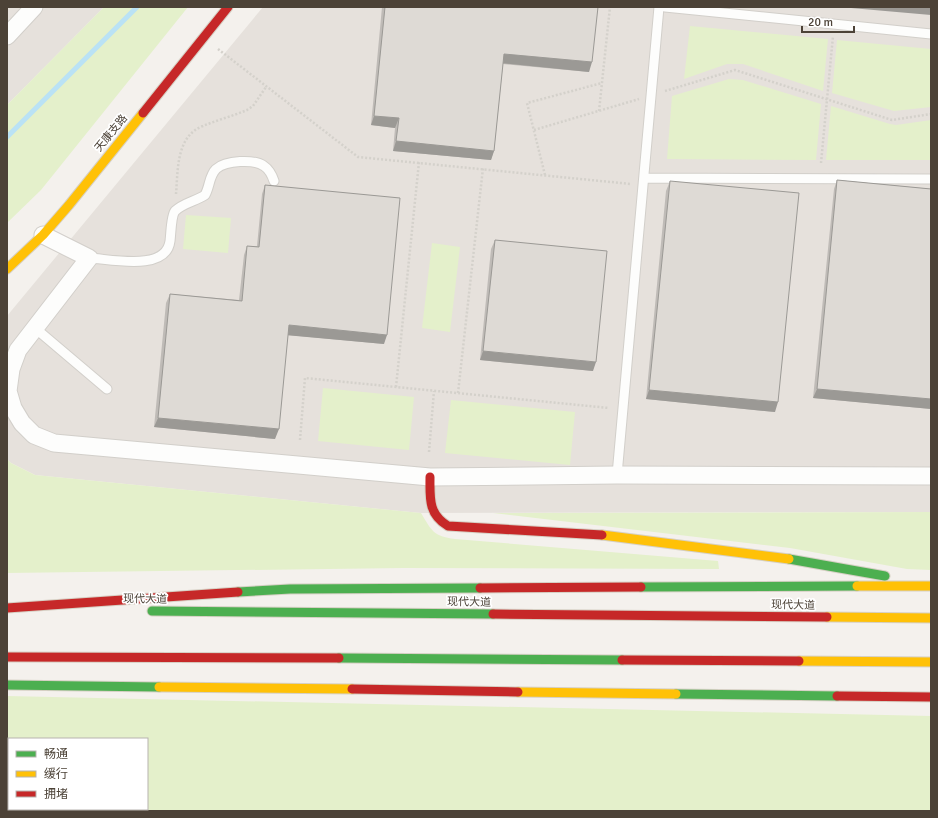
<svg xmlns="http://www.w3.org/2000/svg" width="938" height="818" font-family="Signika,'Noto Sans SC',sans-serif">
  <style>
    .industrial { fill: #e6e1dc }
    .green { fill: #e4f0cb; fill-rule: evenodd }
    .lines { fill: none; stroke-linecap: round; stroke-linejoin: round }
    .stream { stroke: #bae2f5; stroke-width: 5 }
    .lane-casing { stroke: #d2cfca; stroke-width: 11 }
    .street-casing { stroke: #d2cfca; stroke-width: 19 }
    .fast-casing { stroke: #d6d0c4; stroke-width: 11 }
    .slow-casing { stroke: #d6d0c4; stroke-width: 11 }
    .jam-casing { stroke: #d6d0c4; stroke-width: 11 }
    .path { stroke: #d4d1cb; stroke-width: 2.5; stroke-dasharray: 2 2; stroke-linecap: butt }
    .lane { stroke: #fdfdfc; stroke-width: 9 }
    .street { stroke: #fdfdfc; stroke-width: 17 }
    .fast { stroke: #4caf50; stroke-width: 9 }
    .slow { stroke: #ffc107; stroke-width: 9 }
    .jam { stroke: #c62828; stroke-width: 9 }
    .wall { fill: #bfbbb7 }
    .shaded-wall { fill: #9b9995 }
    .building { fill: #dedad5; stroke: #9b9995 }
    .labels { text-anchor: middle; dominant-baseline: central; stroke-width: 3.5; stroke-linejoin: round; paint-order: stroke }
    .street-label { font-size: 11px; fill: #4c4237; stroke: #fff }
  </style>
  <rect width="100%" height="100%" fill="#f4f1ed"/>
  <path class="industrial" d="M7 7H104L7 105Z
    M263 7H931V512L421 513 35 475 11 463 7 459V316Z"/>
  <path class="green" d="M104 7H188L41 190 7 223V105Z
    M690 26 828 39 823 91 743 64H727L684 79Z
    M837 40 931 49V107L894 111 832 93Z
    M729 79 743 80 821 104 816 160 667 159 672 96Z
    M831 106 890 124 896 125 931 120V160H826Z
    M186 215 231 218 228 253 183 249Z
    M432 243 460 247 450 332 422 328Z
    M323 388 414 397 409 450 318 441Z
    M451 400 575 412 570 465 445 453Z
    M7 459 11 463 35 475 421 513C432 531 433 536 455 539L718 561 719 569 403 568 7 573Z
    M931 512V570L907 569 790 548 493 513Z
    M7 696 931 716V811H7ZM9 739H147V809H9Z"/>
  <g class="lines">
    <path class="stream" d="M7 137 137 7"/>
    <defs>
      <path id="lane" d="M665 7 931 34
        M644 178 931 179
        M89 258C111 259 166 272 170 241 171 234 171 216 175 211 183 203 196 201 205 195 210 186 209 176 216 169 226 160 254 159 264 166 270 170 272 175 274 181
        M35 328 107 389
        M617 475 659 7"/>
      <path id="street" d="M7 36 34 7
        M43 235 89 258 18 350 11 369 8 391 13 408 22 423 34 435 54 443 430 477 617 475 931 476"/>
      <path id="fast" d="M789 559 885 576
        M641 587 857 586
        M238 592 290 589 480 588
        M152 611 493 614
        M339 658 622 660
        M7 685 159 687
        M676 694 837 696"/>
      <path id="slow" d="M7 269 43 235 69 205 143 113
        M602 535 789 559
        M857 586H931
        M827 617 931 618
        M799 661 931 662
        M159 687 352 689
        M518 692 676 694"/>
      <path id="jam" d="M143 113 228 7
        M430 477C430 498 428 514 448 526L602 535
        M480 588 641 587
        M7 608 238 592
        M493 614 827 617
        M7 657 339 658
        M622 660 799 661
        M352 689 518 692
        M837 696 931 697"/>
    </defs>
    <use href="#lane" class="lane-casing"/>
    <use href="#street" class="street-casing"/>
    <use href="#fast" class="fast-casing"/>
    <use href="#slow" class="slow-casing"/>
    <use href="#jam" class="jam-casing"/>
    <path class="path" d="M218 49 358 157 631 184
      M665 91 735 70 892 120 931 114
      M599 111 610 7
      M534 130 639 99
      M821 163 833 36
      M545 175 527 103 602 83
      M176 194C178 170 176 136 203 126 217 120 233 116 247 110L253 106 266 87
      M396 387 419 162
      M458 393 483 168
      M300 440 305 378 609 408
      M429 452 434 391"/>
    <use href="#lane" class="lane"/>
    <use href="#street" class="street"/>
    <use href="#fast" class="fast"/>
    <use href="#slow" class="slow"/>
    <use href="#jam" class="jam"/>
  </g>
  <path class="wall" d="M382 7H598L589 72 503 64 494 151 491 160 393 151 395 128 371 125Z
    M837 180 931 189V409L813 398 834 189Z
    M670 181 775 412 646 399 666 191Z
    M265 185 384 344 288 335 275 439 154 427 166 303 170 294 239 300 244 255 247 246H257L262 194Z
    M495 240 593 371 480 360 491 249Z"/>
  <path class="shaded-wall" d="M852 7H931V15L851 8Z
    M504 54 592 62 589 72 500 63Z
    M374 116 399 118 395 128 371 125Z
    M396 141 494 151 491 160 393 151Z
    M289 325 387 335 384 344 285 335Z
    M483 351 596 362 593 371 480 360Z
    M817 389 931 399V409L813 398Z
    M649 390 778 402 775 412 646 399Z
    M158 418 279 429 275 439 154 427Z"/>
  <path class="building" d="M385 7H598L592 62 504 54 494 151 396 141 399 118 374 116Z
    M837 180 931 189V399L817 389Z
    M670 181 799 193 778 402 649 390Z
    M265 185 400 198 387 335 289 325 279 429 158 418 170 294 242 301 247 246 259 247Z
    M495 240 607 251 596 362 483 351Z"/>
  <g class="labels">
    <g class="street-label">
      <text transform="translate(111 133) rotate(-51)">天康支路</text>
      <text transform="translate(145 599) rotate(1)">现代大道</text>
      <text transform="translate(469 602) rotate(1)">现代大道</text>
      <text transform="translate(793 605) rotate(1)">现代大道</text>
    </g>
  </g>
  <rect width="938" height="818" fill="none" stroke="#4c4237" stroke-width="16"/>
  <rect x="8" y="738" width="140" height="72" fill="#ffffff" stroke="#b7b3af"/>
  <rect x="16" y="751" width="20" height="6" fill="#4caf50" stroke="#b7b3af"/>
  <text x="44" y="758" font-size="12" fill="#4c4237">畅通</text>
  <rect x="16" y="771" width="20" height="6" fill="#ffc107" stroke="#b7b3af"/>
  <text x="44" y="778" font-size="12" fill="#4c4237">缓行</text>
  <rect x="16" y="791" width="20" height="6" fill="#c62828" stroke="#b7b3af"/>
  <text x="44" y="798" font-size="12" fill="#4c4237">拥堵</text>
  <path d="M802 26v6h52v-6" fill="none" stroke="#4c4237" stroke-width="2"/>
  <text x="808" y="26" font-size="12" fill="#4c4237" stroke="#ffffff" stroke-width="3" paint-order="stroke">20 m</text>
</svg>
